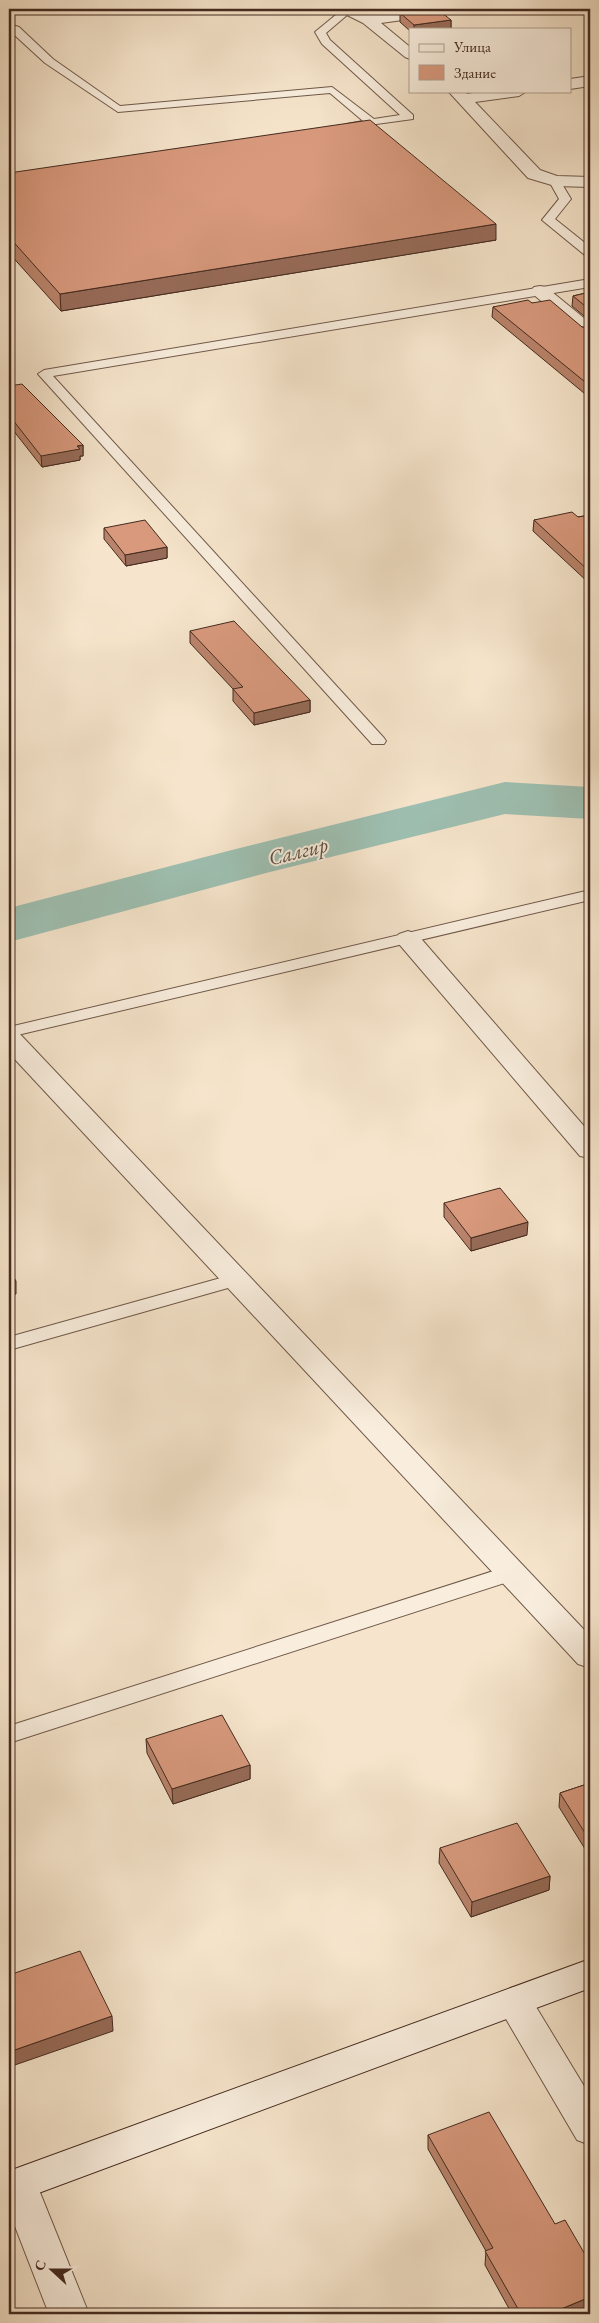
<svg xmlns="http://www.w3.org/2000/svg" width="599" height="2323" font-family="'EB Garamond',serif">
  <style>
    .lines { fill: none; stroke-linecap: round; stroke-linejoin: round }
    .river { fill: #9ec0b2; fill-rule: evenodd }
    .lane-casing { stroke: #70594a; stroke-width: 2 }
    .street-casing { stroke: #70594a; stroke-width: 2 }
    .secondary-casing { stroke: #442a1f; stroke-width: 2 }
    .lane { fill: #f9eede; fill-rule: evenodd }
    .street { fill: #f9eede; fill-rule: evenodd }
    .secondary { fill: #f9eede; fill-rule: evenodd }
    .wall { fill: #ba846c; stroke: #442a1f }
    .shaded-wall { fill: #976b58; stroke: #442a1f }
    .building { fill: #d8997d; stroke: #442a1f }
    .labels { text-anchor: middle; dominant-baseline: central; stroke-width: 4; stroke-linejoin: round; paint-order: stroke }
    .water-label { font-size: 21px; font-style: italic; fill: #5a5044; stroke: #f9eede }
  </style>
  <rect width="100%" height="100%" fill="#f6e5cc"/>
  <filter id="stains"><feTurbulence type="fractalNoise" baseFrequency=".004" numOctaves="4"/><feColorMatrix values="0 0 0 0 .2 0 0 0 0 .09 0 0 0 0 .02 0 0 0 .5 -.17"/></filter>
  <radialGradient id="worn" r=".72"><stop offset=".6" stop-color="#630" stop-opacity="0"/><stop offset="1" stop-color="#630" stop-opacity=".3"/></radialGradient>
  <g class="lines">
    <path class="river" d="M505 782 590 787V819L505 814 266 873 9 942V908L228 851Z"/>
    <defs>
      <path id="lane" d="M343 9 353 10 326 33 330 40 413 115V119L347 128V124L363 121 330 93 118 112 45 63 9 30V24L19 27 53 59 120 106 332 87 374 119 400 115 322 44 315 32Z
        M555 178 559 179 571 199 555 219 590 247V257L586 256 542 220 559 199 549 181Z
        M590 279V287L53 376 384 738 386 741 384 744H372L38 374 44 370Z
        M590 890V900L9 1037V1027Z
        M235 1274 242 1276 245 1280 242 1284 9 1350V1337Z
        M512 1565 520 1568 523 1573 520 1578 9 1743V1726Z"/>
      <path id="street" d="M339 9H357L370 15 421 9H461L454 13 381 23 410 47V59L405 57 363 23 341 12Z
        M590 76V86L570 89V79Z
        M448 91H465L467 94 485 91H527L519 96 475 102 540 170 557 176 590 177V187L555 186 528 178Z
        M540 286 546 287 590 323V337L583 336 534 295 531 291 534 287Z
        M408 931 417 934 590 1133V1158L580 1156 399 944 395 939 399 934Z
        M9 1030 18 1032 590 1636V1668L578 1664 9 1053Z
        M514 1987 527 1992 590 2096V2145L577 2140 496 2002 501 1992Z
        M18 2169 32 2173 37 2185 89 2314H49L9 2211V2172Z"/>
      <path id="secondary" d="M590 1959V1988L9 2204V2171Z"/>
    </defs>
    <use href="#lane" class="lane-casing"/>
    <use href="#street" class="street-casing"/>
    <use href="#secondary" class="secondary-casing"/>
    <use href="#lane" class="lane"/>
    <use href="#street" class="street"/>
    <use href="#secondary" class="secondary"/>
  </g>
  <path class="wall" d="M400 13 451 20V29H410V31L400 22Z
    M9 173 496 240 61 311 9 253Z
    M590 292V321L572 306 573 296Z
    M532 303 582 327 590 328V398L492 317 493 307Z
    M9 386 83 445V456H80V460L42 467 9 425Z
    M590 515V584L533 531 534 520 578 517Z
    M104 528 167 547V558L126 566 104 539Z
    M190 631 310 700V712L254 725 233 701V689L190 643Z
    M444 1203 527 1235 471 1251 444 1217Z
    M146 1739 250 1765V1779L173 1804 147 1753Z
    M590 1783V1857L559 1807 560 1793Z
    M440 1848 550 1876 549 1890 471 1917 439 1863Z
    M428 2135 555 2224 590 2311 582 2314H512L485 2265 486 2251 428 2149Z"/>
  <path class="shaded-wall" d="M387 9H404L387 11Z
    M451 20V29H414V25Z
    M496 224V240L61 311 60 294Z
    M83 445V456H80V460L42 467 41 456Z
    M167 547V558L126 566 125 555Z
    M310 700V712L254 725V713Z
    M528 1222 527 1235 471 1251V1238Z
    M16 1281V1294L9 1296V1283Z
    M250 1765V1779L173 1804 172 1789Z
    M550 1876 549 1890 471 1917 472 1902Z
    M112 2016 113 2031 9 2067V2052Z
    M590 2297V2311L582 2314H549Z"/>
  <path class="building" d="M433 9H437L451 20 414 25 400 13Z
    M370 120 496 224 60 294 9 237V173Z
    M590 292V310L573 296Z
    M528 300 532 303 550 300 582 327 590 328V386L493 307Z
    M22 384 83 445 77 446 80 449 41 456 9 415V386Z
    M572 512 578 517 590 515V572L534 520Z
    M145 520 167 547 125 555 104 528Z
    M234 621 310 700 254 713 233 689 243 687 190 631Z
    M500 1188 528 1222 471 1238 444 1203Z
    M9 1269 16 1281 9 1283Z
    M222 1715 250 1765 172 1789 146 1739Z
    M590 1783V1841L560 1793Z
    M517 1823 550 1876 472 1902 440 1848Z
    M80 1951 112 2016 9 2052V1975Z
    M489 2112 555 2224 565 2220 590 2263V2297L549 2314H521L485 2251 493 2248 428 2135Z"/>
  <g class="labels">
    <g class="water-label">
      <text transform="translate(298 851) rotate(-14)">Салгир</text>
    </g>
  </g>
  <rect width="599" height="2323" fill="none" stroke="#f6e5cc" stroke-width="30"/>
  <rect x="10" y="10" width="579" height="2303" fill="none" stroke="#442a1f" stroke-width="2.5"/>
  <rect x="15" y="15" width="569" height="2293" fill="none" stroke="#442a1f"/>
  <rect x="409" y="28" width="162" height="65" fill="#f9eede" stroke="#b1a092"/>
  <rect x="419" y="44" width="25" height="8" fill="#f9eede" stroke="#b1a092"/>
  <text x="454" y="52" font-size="15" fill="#442a1f">Улица</text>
  <rect x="419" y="65" width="25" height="15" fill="#d8997d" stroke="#b1a092"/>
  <text x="454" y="78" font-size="15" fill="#442a1f">Здание</text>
  <g transform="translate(52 2270) rotate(291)" stroke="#f9eede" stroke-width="4" paint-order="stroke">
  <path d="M0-4L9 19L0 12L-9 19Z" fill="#442a1f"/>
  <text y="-8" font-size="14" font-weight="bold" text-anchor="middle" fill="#442a1f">С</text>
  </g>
  <rect width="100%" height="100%" filter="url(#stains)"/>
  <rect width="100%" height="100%" fill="url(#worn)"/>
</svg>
